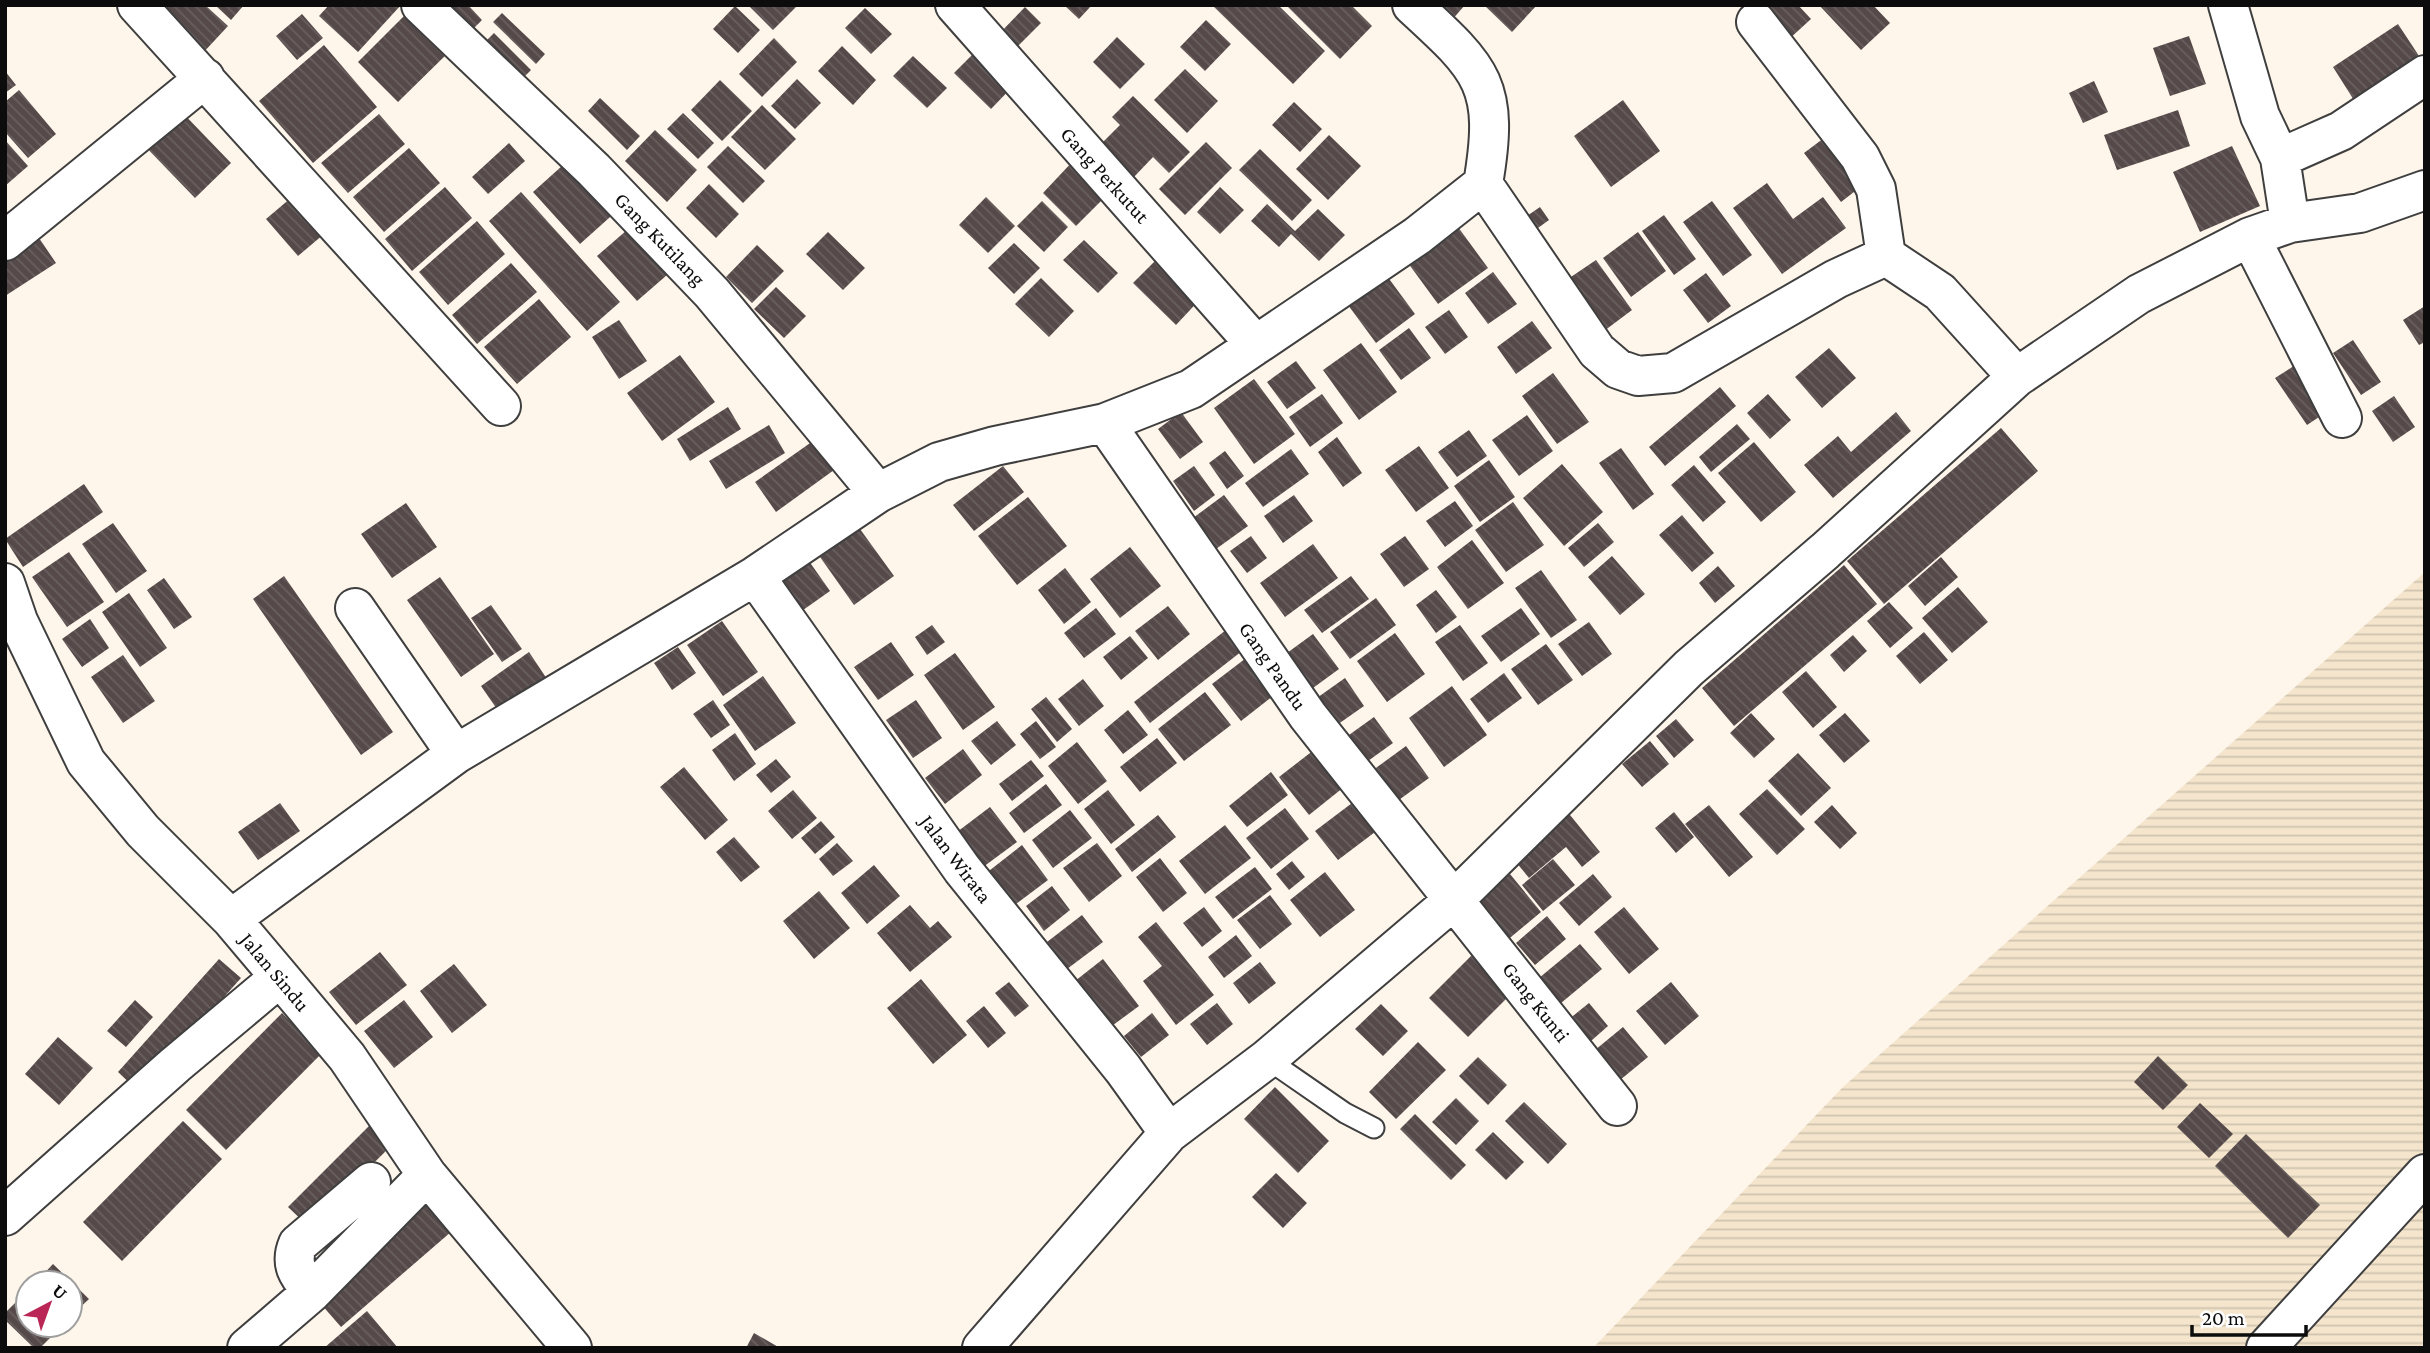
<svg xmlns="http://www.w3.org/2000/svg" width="2430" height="1353" font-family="'Crimson Pro',serif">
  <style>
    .farmland { fill: url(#farmland-rules) }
    .building { fill: url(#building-back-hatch) }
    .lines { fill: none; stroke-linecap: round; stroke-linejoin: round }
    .service-casing { stroke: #3f3f3f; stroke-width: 23 }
    .minor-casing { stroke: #3f3f3f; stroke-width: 42 }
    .service { stroke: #fff; stroke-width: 19 }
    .minor { stroke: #fff; stroke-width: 38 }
    .labels { text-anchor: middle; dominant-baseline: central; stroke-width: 7; stroke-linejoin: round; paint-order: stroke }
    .street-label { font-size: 21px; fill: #0c0c0c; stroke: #fff }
  </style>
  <defs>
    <pattern id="farmland-rules" width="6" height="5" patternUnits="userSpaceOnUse" patternTransform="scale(1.75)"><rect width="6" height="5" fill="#f4e5cc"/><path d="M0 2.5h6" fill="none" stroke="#d0c3ae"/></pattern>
    <pattern id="building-back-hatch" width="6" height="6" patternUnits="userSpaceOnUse" patternTransform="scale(1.75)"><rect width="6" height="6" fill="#554a49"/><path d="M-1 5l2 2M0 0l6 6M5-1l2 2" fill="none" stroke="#68605f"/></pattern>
  </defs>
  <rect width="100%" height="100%" fill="#fff6eb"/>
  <path class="farmland" d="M2425 572V1348H1593L1843 1087Z"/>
  <path class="building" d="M149 5H205L228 26 202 54Z
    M215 5H244L231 20Z
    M329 5H401L358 52 319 16Z
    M447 5H468L482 20 472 30Z
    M748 5H798L773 30Z
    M1064 5H1092L1079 19Z
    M1212 5H1278L1325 51 1293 84Z
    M1286 5H1351L1372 26 1340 59Z
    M1418 5H1465L1444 29Z
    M1484 5H1537L1512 32Z
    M1756 5H1798L1811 19 1788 40Z
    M1819 5H1873L1890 23 1861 50Z
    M735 6 760 30 738 53 713 29Z
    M1025 7 1041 23 1014 50 998 35Z
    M865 8 892 34 871 54 845 28Z
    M410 10 451 50 398 102 358 62Z
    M502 13 545 54 536 64 493 22Z
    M302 14 323 38 297 60 276 36Z
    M1206 20 1231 44 1205 71 1180 47Z
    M2398 24 2423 62 2357 105 2333 67Z
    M494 33 531 70 522 79 485 42Z
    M2189 36 2206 84 2170 96 2153 48Z
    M1117 37 1145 64 1120 89 1093 62Z
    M774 38 797 62 762 97 739 74Z
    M983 44 1019 80 991 109 954 73Z
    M324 45 377 107 313 163 259 101Z
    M842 46 876 80 853 105 818 71Z
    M913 56 947 88 927 108 893 76Z
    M1185 69 1218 101 1187 133 1154 100Z
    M5 71 16 85 5 93Z
    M797 79 821 103 795 129 771 106Z
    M720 80 752 111 722 141 691 110Z
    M2094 81 2108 112 2083 123 2069 93Z
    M19 90 56 134 28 158 5 132V102Z
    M1133 96 1190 152 1169 173 1153 157 1133 178 1100 145 1120 125 1112 117Z
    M600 98 640 136 627 150 588 111Z
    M1623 100 1660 151 1611 187 1574 136Z
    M1294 102 1322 129 1300 152 1272 125Z
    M762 105 796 139 765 170 731 137Z
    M176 106 231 163 195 198 140 141Z
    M2178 110 2190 146 2117 170 2104 135Z
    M683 113 714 143 698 159 667 129Z
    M379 114 405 144 348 193 321 163Z
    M655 130 697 170 667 202 625 161Z
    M1329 135 1361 166 1328 200 1296 169Z
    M1828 135 1863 185 1841 202 1804 153Z
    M5 140 28 166 5 186Z
    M1206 142 1232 168 1185 215 1159 189Z
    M509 143 525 161 488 194 472 177Z
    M728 146 765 181 743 203 707 167Z
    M2232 146 2260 206 2200 232 2173 172Z
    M409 148 440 183 384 232 353 197Z
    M1260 149 1312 200 1292 221 1239 170Z
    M572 157 619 209 580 244 533 192Z
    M1074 160 1109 193 1076 226 1043 193Z
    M1767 183 1793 219 1823 197 1846 228 1782 274 1733 208Z
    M709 184 739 214 716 238 686 208Z
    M445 187 472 218 412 271 385 239Z
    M1220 187 1244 210 1220 234 1197 212Z
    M521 192 620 302 587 331 489 221Z
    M292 197 324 234 298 256 266 219Z
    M986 197 1015 226 988 253 959 225Z
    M1042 201 1068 227 1044 252 1017 226Z
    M1712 201 1752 255 1723 276 1683 222Z
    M1267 204 1295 231 1318 209 1345 235 1319 261 1291 234 1279 247 1251 221Z
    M1540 207 1549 220 1531 233 1521 220Z
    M1664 215 1696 259 1674 275 1642 231Z
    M477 221 505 254 448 305 419 272Z
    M1458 227 1488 268 1438 304 1408 263Z
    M627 230 667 275 637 301 597 256Z
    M828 232 865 268 843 290 806 254Z
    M1638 232 1666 271 1631 297 1603 258Z
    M39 238 56 263 5 296V260Z
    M1084 240 1118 273 1098 293 1063 260Z
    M1014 243 1040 268 1014 294 988 268Z
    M757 245 784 271 752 303 726 277Z
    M1163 253 1205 294 1176 325 1133 283Z
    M1596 260 1632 310 1600 334 1562 283Z
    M511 263 537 292 477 344 452 315Z
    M1493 272 1517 304 1488 324 1465 293Z
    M1706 273 1731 306 1708 323 1683 290Z
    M1387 276 1415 314 1376 343 1348 305Z
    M1041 278 1074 311 1049 337 1015 304Z
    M776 287 806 316 784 338 754 309Z
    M539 299 571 337 517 384 484 347Z
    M2425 306V342L2419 345 2403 320Z
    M1449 310 1468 337 1445 354 1425 327Z
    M619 320 647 361 619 379 592 337Z
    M1532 321 1552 348 1516 374 1497 347Z
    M1409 328 1431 358 1401 380 1379 350Z
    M2353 340 2381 382 2361 395 2333 353Z
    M1361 343 1397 392 1359 420 1323 370Z
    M1829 348 1856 378 1822 408 1795 377Z
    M680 355 715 402 662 441 627 393Z
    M1296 361 1316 388 1287 409 1267 382Z
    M2300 362 2331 409 2307 425 2275 378Z
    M1553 373 1589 422 1557 444 1522 396Z
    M1254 379 1295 434 1254 464 1214 408Z
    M1720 387 1736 406 1665 466 1649 447Z
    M1322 394 1343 423 1310 447 1289 417Z
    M1768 394 1791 420 1770 439 1747 413Z
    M2394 396 2415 427 2393 442 2372 411Z
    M728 407 741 429 690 461 677 439Z
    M1181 412 1203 442 1180 459 1158 429Z
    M1896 412 1911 431 1833 498 1804 465 1838 436 1851 452Z
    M1527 415 1553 451 1519 476 1492 440Z
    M1737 424 1750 439 1711 472 1699 457Z
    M769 425 785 453 726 489 709 461Z
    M2001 428 2038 471 1884 604 1847 561Z
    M1469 430 1487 456 1457 477 1438 452Z
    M1337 437 1362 473 1343 487 1318 452Z
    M813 441 834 470 776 512 755 482Z
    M1754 442 1796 492 1761 522 1718 473Z
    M1419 446 1449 488 1416 512 1385 470Z
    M1621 448 1654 494 1633 510 1599 463Z
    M1291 449 1309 474 1263 507 1245 483Z
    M1225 451 1244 476 1227 489 1209 463Z
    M1489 460 1515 497 1480 522 1454 486Z
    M1562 464 1603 512 1564 546 1523 498Z
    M1694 465 1726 502 1703 522 1671 485Z
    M1003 466 1024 492 974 531 953 505Z
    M1194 466 1215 495 1194 511 1173 481Z
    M84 484 103 512 23 567 5 539Z
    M1224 495 1248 526 1216 549 1193 518Z
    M1294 495 1313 521 1283 543 1264 516Z
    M1028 497 1067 546 1017 585 978 536Z
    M1455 501 1473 526 1445 547 1426 521Z
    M1513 502 1544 545 1506 572 1475 530Z
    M406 503 437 547 392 578 361 534Z
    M1682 515 1714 553 1692 572 1659 535Z
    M113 523 147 571 116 593 82 544Z
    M1598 523 1614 542 1584 567 1568 548Z
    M860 529 894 576 854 605 820 557Z
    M1251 536 1267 558 1247 573 1230 551Z
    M1405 536 1429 569 1404 587 1380 554Z
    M1472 540 1504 583 1468 609 1437 567Z
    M1313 544 1338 578 1285 617 1260 583Z
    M1130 547 1161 586 1120 618 1090 579Z
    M69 552 104 602 67 627 32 577Z
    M804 554 830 591 796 615 770 577Z
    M1612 556 1645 594 1620 615 1588 577Z
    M1941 557 1958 577 1925 606 1908 586Z
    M1844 565 1877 604 1734 726 1702 688Z
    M1718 566 1735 586 1715 603 1699 583Z
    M1065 568 1091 602 1064 624 1038 590Z
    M1541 570 1577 620 1551 638 1515 588Z
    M284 576 393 732 361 755 253 599Z
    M1351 576 1369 599 1322 633 1304 610Z
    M440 577 494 654 461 677 407 600Z
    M164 578 192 617 174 629 147 590Z
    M1958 587 1988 622 1952 653 1922 618Z
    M1436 590 1457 617 1436 633 1416 605Z
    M129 593 167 648 140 667 102 612Z
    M1376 598 1396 625 1350 659 1330 632Z
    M1889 602 1913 628 1890 648 1867 621Z
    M491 605 522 649 502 662 471 618Z
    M1168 606 1190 634 1158 660 1135 631Z
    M1096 608 1116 634 1084 658 1064 633Z
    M1521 608 1540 634 1501 662 1481 636Z
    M90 619 109 648 82 667 62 639Z
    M722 621 758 672 723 696 687 645Z
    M1589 622 1612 654 1582 676 1558 644Z
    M932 625 945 642 927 655 915 637Z
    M1460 625 1488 663 1463 681 1435 642Z
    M1226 630 1242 651 1150 723 1134 702Z
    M1924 632 1948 660 1920 684 1896 656Z
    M1395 633 1425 674 1387 702 1357 661Z
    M1313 634 1339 669 1313 688 1287 653Z
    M1853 635 1867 651 1844 672 1830 655Z
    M1130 636 1148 658 1121 680 1103 657Z
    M891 642 914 675 878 700 854 667Z
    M1546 644 1573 680 1538 705 1511 669Z
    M678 647 696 673 672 690 654 663Z
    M529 652 547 679 499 712 481 686Z
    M1254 652 1283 688 1241 721 1212 684Z
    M955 653 995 707 963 730 924 675Z
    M123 655 155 701 123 723 91 677Z
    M1806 671 1837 707 1813 728 1782 692Z
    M1504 673 1522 698 1488 723 1470 699Z
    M763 676 796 723 755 751 723 705Z
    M1345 678 1364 706 1334 727 1314 700Z
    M1083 679 1104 706 1079 726 1058 699Z
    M1452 686 1487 735 1444 767 1409 718Z
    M1205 692 1231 725 1184 761 1158 729Z
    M1046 697 1072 729 1057 742 1031 709Z
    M713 700 730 725 711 738 693 714Z
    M916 700 942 738 913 758 886 720Z
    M1128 710 1148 735 1123 754 1104 730Z
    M1751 713 1775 739 1754 758 1730 733Z
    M1845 713 1870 741 1844 763 1819 735Z
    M1374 717 1393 743 1361 766 1342 740Z
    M1676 719 1694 740 1674 758 1656 736Z
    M997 721 1016 745 991 765 971 741Z
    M1036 721 1056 747 1040 759 1020 734Z
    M735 733 756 764 734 781 712 750Z
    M1157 738 1177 763 1140 792 1120 767Z
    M1650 741 1669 764 1642 787 1622 764Z
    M1077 742 1107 781 1078 804 1048 766Z
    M1319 746 1349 783 1309 815 1279 777Z
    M1406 746 1429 778 1392 805 1369 773Z
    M963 749 982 775 945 804 925 778Z
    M1798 753 1831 788 1801 816 1768 781Z
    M776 759 791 777 771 793 756 775Z
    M1031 760 1044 776 1012 801 999 784Z
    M684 767 728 820 705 840 660 787Z
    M1271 772 1288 795 1247 827 1229 806Z
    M1046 784 1062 805 1024 833 1009 813Z
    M1767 789 1805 829 1777 855 1739 814Z
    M793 790 817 818 792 839 768 811Z
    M1108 790 1135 825 1111 844 1084 809Z
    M1356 800 1379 829 1338 860 1315 831Z
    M280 803 300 831 258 860 238 832Z
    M1709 805 1753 857 1729 877 1685 824Z
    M1832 805 1857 833 1840 849 1814 822Z
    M990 807 1017 842 979 870 953 835Z
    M1285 808 1309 839 1271 869 1246 838Z
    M1070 810 1092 838 1053 868 1032 840Z
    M1566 810 1600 852 1582 867 1566 847 1529 878 1511 856Z
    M1674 812 1694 837 1676 853 1655 828Z
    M1158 815 1176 837 1132 872 1115 849Z
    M821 821 835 837 815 854 801 838Z
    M1225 825 1251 858 1205 894 1179 861Z
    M734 837 760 867 741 882 716 852Z
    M837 843 853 861 833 876 819 859Z
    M1097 843 1122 876 1089 902 1063 868Z
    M1022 845 1048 880 1012 907 985 874Z
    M1160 858 1187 893 1163 912 1136 877Z
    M1553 859 1575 885 1543 911 1522 885Z
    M1292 861 1305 877 1289 890 1276 874Z
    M874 865 900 896 867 924 841 893Z
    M1255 867 1272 889 1233 919 1215 897Z
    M1325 872 1355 910 1320 937 1290 900Z
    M1510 874 1541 912 1505 942 1473 904Z
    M1593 874 1612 897 1579 926 1559 903Z
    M1052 886 1070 910 1044 931 1026 906Z
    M819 891 850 928 814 959 783 921Z
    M1270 895 1292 924 1260 949 1237 920Z
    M910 905 930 928 938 921 952 937 910 972 877 933Z
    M1204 907 1222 931 1202 947 1183 923Z
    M1624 907 1659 949 1629 974 1594 932Z
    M1082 915 1103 942 1067 969 1047 942Z
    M1547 916 1566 939 1535 965 1516 943Z
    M1156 922 1214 995 1176 1025 1143 981 1162 966 1138 937Z
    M1236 935 1252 956 1224 978 1208 957Z
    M1580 944 1602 969 1555 1008 1533 983Z
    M380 952 407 985 356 1025 329 992Z
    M1474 953 1513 992 1468 1037 1429 998Z
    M219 959 241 978 139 1092 118 1072Z
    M1103 959 1139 1006 1105 1031 1070 985Z
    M1260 962 1276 983 1249 1004 1233 983Z
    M454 964 487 1005 452 1033 420 991Z
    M921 979 967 1035 933 1064 887 1008Z
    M1009 982 1029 1006 1015 1017 995 993Z
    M1671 982 1699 1016 1665 1045 1636 1011Z
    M135 1000 153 1017 126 1047 107 1031Z
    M404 1000 433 1037 394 1068 364 1031Z
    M1217 1003 1233 1024 1207 1045 1190 1024Z
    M1589 1003 1608 1026 1583 1048 1563 1024Z
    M1381 1004 1408 1031 1383 1056 1355 1029Z
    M984 1006 1006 1033 988 1048 966 1021Z
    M282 1013 322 1053 226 1150 186 1110Z
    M1152 1013 1169 1035 1141 1057 1124 1036Z
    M1623 1027 1648 1057 1614 1085 1589 1055Z
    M58 1037 93 1068 59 1105 25 1074Z
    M1418 1042 1446 1070 1396 1119 1369 1092Z
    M2158 1056 2188 1085 2163 1110 2134 1082Z
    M1478 1057 1507 1085 1488 1105 1459 1076Z
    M1275 1087 1329 1141 1298 1173 1244 1119Z
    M1456 1098 1479 1121 1456 1145 1432 1122Z
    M1524 1102 1567 1144 1548 1164 1505 1121Z
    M2200 1103 2233 1134 2209 1158 2177 1127Z
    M1415 1114 1466 1165 1451 1180 1400 1129Z
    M183 1121 222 1159 122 1261 83 1222Z
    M373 1122 394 1143 309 1227 288 1207Z
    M1493 1132 1524 1162 1506 1180 1475 1150Z
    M2246 1134 2320 1205 2288 1238 2215 1166Z
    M1276 1173 1307 1203 1283 1228 1252 1197Z
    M433 1194 459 1225 341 1327 314 1296Z
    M53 1264 89 1299 70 1317V1283H35Z
    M28 1290V1325H63L40 1348H34L5 1320V1313Z
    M367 1311 398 1348H324Z
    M754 1333 780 1348H746Z"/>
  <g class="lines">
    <defs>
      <path id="service" d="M1267 1059 1345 1113 1374 1128"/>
      <path id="minor" d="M137 5 501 406
        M421 5 594 170 712 293 878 493
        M955 5 1256 345
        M2228 5 2260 116 2280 158 2290 223
        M1756 22 1860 157 1876 189 1886 256
        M2280 158 2341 131 2425 75
        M1483 184 1597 351 1618 369 1638 376 1673 373 1836 279 1886 256 1940 292 2017 377
        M2250 237 2342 418
        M5 241 205 78
        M1105 423 1308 716 1617 1106
        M755 576 962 869 1123 1069 1169 1133
        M5 583 18 621 86 762 143 831 231 919 280 977 347 1057 427 1175 572 1348
        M355 608 456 754
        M231 919 456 754 755 576 878 493 939 462 995 446 1105 423 1191 389 1417 236 1483 184C1500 85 1483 70 1412 5
        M5 1216 175 1065 280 977
        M312 1292C299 1276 289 1265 298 1244L371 1182
        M247 1348 312 1292 427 1175
        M982 1348 1169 1133 1267 1059 1455 899 1689 668 1825 551 2017 377 2139 294 2250 237 2290 223 2360 213 2425 190
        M2266 1348 2425 1174"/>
    </defs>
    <use href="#service" class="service-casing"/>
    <use href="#minor" class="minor-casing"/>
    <use href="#service" class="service"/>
    <use href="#minor" class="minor"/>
  </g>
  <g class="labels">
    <g class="street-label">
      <text transform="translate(1105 175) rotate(48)">Gang Perkutut</text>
      <text transform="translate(660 239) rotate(46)">Gang Kutilang</text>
      <text transform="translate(1273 666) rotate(55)">Gang Pandu</text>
      <text transform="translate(956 859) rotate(53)">Jalan Wirata</text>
      <text transform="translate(275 972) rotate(50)">Jalan Sindu</text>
      <text transform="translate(1536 1002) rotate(52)">Gang Kunti</text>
    </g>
  </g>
  <rect width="2430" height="1353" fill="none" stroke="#0c0c0c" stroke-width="14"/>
  <g transform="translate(49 1304) rotate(41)"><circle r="33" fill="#ffffff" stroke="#9e9e9e" stroke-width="2"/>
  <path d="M0-5L12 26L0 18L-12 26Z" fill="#ba2757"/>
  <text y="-10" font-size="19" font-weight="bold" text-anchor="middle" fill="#0c0c0c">U</text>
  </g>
  <path d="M2192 1325v10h114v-10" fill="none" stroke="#0c0c0c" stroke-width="3.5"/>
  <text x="2202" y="1325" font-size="21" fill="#0c0c0c" stroke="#ffffff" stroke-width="5" paint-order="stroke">20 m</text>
</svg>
